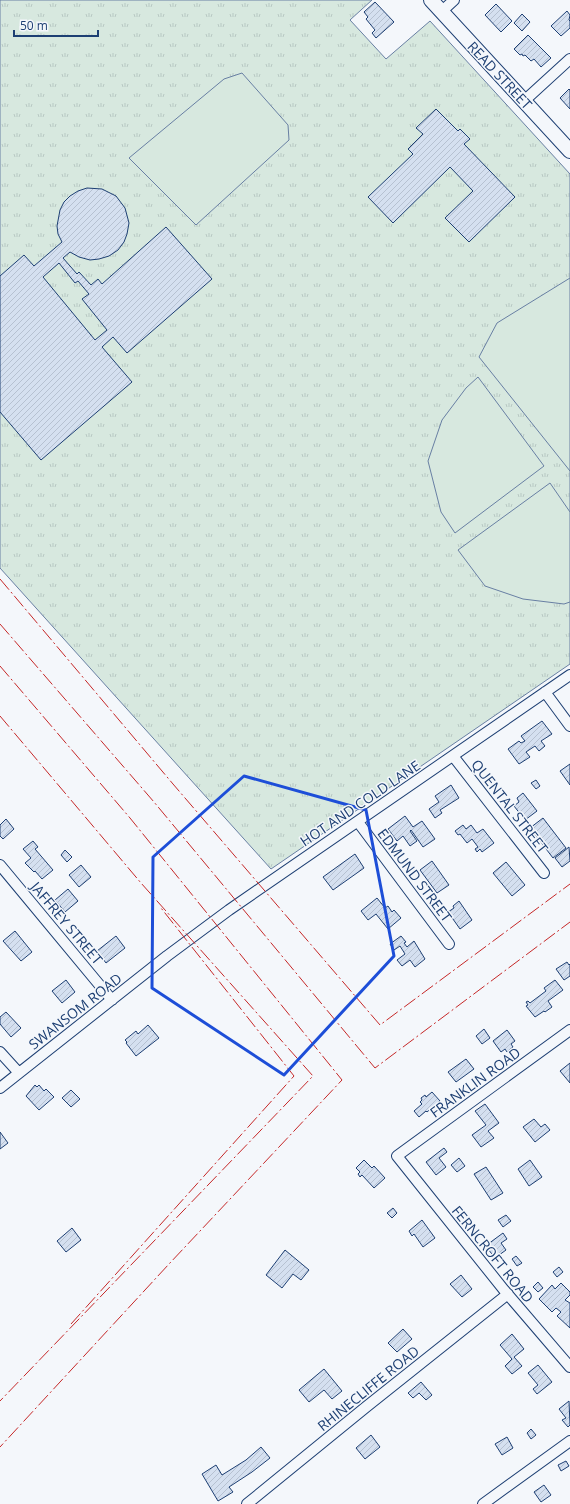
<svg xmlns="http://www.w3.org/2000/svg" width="570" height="1504" font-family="'Open Sans',sans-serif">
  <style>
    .grass { fill: url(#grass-tufts); stroke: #687fa3 }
    .pitch { fill: #d7e8df; stroke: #687fa3 }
    .building { fill: url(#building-hatch); stroke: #1d3f73; fill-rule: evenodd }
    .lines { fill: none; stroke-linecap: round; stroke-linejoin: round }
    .minor-casing { stroke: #1d3f73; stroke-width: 12 }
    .secondary-casing { stroke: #1d3f73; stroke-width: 16 }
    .minor { stroke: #f4f7fb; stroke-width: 10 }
    .secondary { stroke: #f4f7fb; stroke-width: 14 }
    .power { stroke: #c62828; stroke-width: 1; stroke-dasharray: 14 3 2 3; stroke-linecap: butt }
    .marked { fill: none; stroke: #1d4ed8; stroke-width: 3; stroke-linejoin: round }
    .labels { text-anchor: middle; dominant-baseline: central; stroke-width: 3; stroke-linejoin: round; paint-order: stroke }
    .street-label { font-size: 14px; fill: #1d3f73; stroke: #f4f7fb }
  </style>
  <defs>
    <pattern id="grass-tufts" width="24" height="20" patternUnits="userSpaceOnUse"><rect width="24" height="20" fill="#d7e8df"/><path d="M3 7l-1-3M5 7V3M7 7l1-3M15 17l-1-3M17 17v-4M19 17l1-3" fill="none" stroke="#b8c8c3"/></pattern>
    <pattern id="building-hatch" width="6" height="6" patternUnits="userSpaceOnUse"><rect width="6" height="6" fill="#d5e0f0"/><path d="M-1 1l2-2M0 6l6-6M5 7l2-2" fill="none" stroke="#b6c1d1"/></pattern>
  </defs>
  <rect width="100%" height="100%" fill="#f4f7fb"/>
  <path class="grass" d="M0 0H372L350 20 386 59 430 21 570 174V664L271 869 0 568Z"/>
  <path class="pitch" d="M242 73 288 125 289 140 196 225 129 158 224 79Z
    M570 278V471L479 357 497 323Z
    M478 377 544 466 455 533 441 512 428 461 442 420 466 388Z
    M550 483 570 512V602L564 604 523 599 485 586 458 550Z"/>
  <path class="building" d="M375 2 394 22 376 38 372 33 375 30 366 19 368 17 364 12Z
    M496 4 512 21 501 32 485 15Z
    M567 11 570 15 569 20 570 21V28L561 36 551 26Z
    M522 14 530 22 522 31 514 23Z
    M528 35 551 58 541 67 534 59 531 61 525 55 523 56 522 54 520 55 514 49Z
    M569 89 570 90V109L560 98Z
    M436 109 458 131 460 129 470 139 464 144 515 197 469 242 445 218 473 191 450 167 393 223 368 197 413 154 408 149 423 134 416 128Z
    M87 188 102 189 116 196 125 208 129 223 127 234 124 242 118 250 109 256 99 259 90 260 79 257 70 252 63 258 77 274 79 272 91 285 98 279 102 284 166 227 212 279 127 353 113 337 102 347 132 382 41 460 0 412V276L24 255 34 266 62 242 58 234 57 226 60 210 64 202 70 196 78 191ZM59 263 75 283 78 281 89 294 82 299 107 330 95 340 43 277Z
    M542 721 552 734 541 741 545 746 539 751 535 746 526 752 530 757 519 764 508 749 519 741 521 743 525 741 521 736Z
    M570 764V785L560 771Z
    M536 780 540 786 536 789 531 783Z
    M451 785 459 798 440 810 442 813 435 818 429 809 439 802 435 796Z
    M523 793 537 811 525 820 514 806 519 802 517 798Z
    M405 816 413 827 422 821 435 839 423 847 411 830 410 831 417 841 410 846 403 836 397 841 388 829Z
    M543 818 566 848 553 858 530 828Z
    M6 819 14 829 3 839 0 836V825Z
    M463 825 466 829 471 825 477 833 483 829 494 843 482 852 480 849 477 852 475 849 478 847 472 839 467 843 460 834 458 835 455 831Z
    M33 841 38 847 35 849 53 870 42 879 35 871 34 872 25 863 31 858 23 849Z
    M569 847 570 861 562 867 555 858Z
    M65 850 72 857 67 862 61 855Z
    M355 854 364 868 333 890 323 877Z
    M432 861 449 885 437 893 420 870Z
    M506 862 525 885 512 896 493 873Z
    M81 865 91 877 79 887 69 875Z
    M68 889 78 901 65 912 55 900Z
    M377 898 385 908 388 906 392 912 394 910 401 918 388 929 376 914 368 920 361 911Z
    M459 901 472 920 460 929 448 912 454 908 453 906Z
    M15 931 32 952 21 961 3 941Z
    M116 936 125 948 106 963 97 951Z
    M401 936 406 942 404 943 407 947 414 941 425 959 415 967 410 960 402 966 397 960 405 954 400 946 394 950 390 944Z
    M567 962 569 965 570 964V976L564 980 556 969Z
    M66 980 75 992 62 1003 52 991Z
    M555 980 563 990 548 1001 552 1007 545 1012 544 1011 535 1017 526 1006 528 1005 526 1002 528 1001 530 1003 546 991 544 988Z
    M6 1012 21 1028 11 1037 0 1024V1017Z
    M148 1025 159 1038 136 1056 126 1043 127 1042 125 1040 136 1031 138 1034Z
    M484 1029 490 1038 482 1044 476 1036Z
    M507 1030 515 1041 511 1044 513 1047 507 1052 505 1049 501 1052 493 1041Z
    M466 1059 474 1069 456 1082 448 1072Z
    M570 1063V1083L560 1071Z
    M35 1085 37 1087 39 1085 44 1091 46 1089 54 1097 39 1110 26 1096Z
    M71 1090 80 1099 71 1107 62 1098Z
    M432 1092 440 1101 427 1112 426 1111 419 1117 414 1111 422 1104 420 1102 422 1100 421 1098 425 1095 426 1097Z
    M485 1104 499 1123 488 1131 494 1138 481 1147 472 1135 486 1125 475 1111Z
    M534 1119 541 1127 545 1124 550 1130 535 1142 523 1127Z
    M0 1132 8 1143 0 1149Z
    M444 1148 447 1152 439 1158 446 1167 436 1175 426 1162Z
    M459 1158 465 1166 457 1172 451 1165Z
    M364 1160 372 1168 374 1166 385 1178 374 1188 362 1175 360 1177 358 1174 360 1172 356 1168Z
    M530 1160 542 1177 529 1186 518 1169Z
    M486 1167 503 1193 491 1200 474 1174Z
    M393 1208 397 1213 392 1218 387 1213Z
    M506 1215 511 1221 503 1227 498 1220Z
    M422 1220 435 1238 423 1247 414 1234 412 1236 409 1231Z
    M72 1228 81 1240 66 1252 57 1241Z
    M503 1233 507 1239 501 1243 506 1250 495 1258 488 1249 486 1251 484 1247Z
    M285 1250 309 1270 301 1280 293 1274 282 1288 266 1275Z
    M516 1256 522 1263 517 1266 512 1259Z
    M559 1267 563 1272 557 1277 553 1272Z
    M461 1275 472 1289 462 1297 450 1284Z
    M538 1282 543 1288 538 1292 533 1287Z
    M561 1283 570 1292V1295L565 1300 570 1303V1328L557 1316 561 1312 556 1308 552 1312 539 1299 552 1285 555 1289Z
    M403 1329 412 1339 397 1352 388 1343Z
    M512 1334 524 1349 514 1357 522 1366 512 1374 505 1366 512 1359 500 1345Z
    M538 1365 552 1382 537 1394 533 1389 538 1385 528 1373Z
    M324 1369 342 1391 332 1399 324 1390 309 1402 299 1390Z
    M421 1382 432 1395 426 1400 419 1393 413 1398 408 1393Z
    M569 1401 570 1425 568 1427 562 1420 566 1418 559 1409Z
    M531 1429 536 1435 531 1439 527 1433Z
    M371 1435 380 1447 365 1459 356 1448Z
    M507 1437 513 1448 502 1455 495 1444Z
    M261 1447 270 1458 252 1472 229 1487 233 1492 218 1501 202 1474 216 1465 222 1475 246 1460Z
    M566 1461 569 1466 561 1471 558 1465Z
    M544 1485 551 1495 541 1502 534 1492Z"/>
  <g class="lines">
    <defs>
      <path id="minor" d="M441 12 454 0
        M524 101 570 59
        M545 692 570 726
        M453 756 544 873
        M358 822 449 944
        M0 865 112 1000
        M570 1030 397 1156 504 1290 570 1367
        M0 1052 19 1073
        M0 1088 167 956 229 910 570 675
        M247 1504 366 1407 508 1294
        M483 1504 570 1441"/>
      <path id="secondary" d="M431 0 570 151"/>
    </defs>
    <use href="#minor" class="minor-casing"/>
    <use href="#secondary" class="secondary-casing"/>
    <use href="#minor" class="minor"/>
    <use href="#secondary" class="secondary"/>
    <path class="power" d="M0 579 173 784 380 1025 570 884
      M0 624 154 802 375 1068 570 922
      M0 666 130 818 342 1080 169 1264 0 1447
      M0 716 141 883 313 1076 0 1401
      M71 1324 294 1076 161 908"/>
  </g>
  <path class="marked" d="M244 776 366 810 394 956 284 1075 152 988 153 857Z"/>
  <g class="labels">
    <g class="street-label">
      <text transform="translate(500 75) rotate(47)">READ STREET</text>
      <text transform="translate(360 803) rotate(-34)">HOT AND COLD LANE</text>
      <text transform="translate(510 806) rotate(52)">QUENTAL STREET</text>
      <text transform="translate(415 875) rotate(53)">EDMUND STREET</text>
      <text transform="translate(67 923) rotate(50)">JAFFREY STREET</text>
      <text transform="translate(75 1011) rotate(-38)">SWANSOM ROAD</text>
      <text transform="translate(475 1082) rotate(-36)">FRANKLIN ROAD</text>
      <text transform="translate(493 1254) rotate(51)">FERNCROFT ROAD</text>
      <text transform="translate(368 1388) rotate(-39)">RHINECLIFFE ROAD</text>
    </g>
  </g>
  <path d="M14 30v6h84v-6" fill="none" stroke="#1d3f73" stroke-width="2"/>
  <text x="20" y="30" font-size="12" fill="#1d3f73" stroke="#f4f7fb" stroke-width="3" paint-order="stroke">50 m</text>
</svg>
